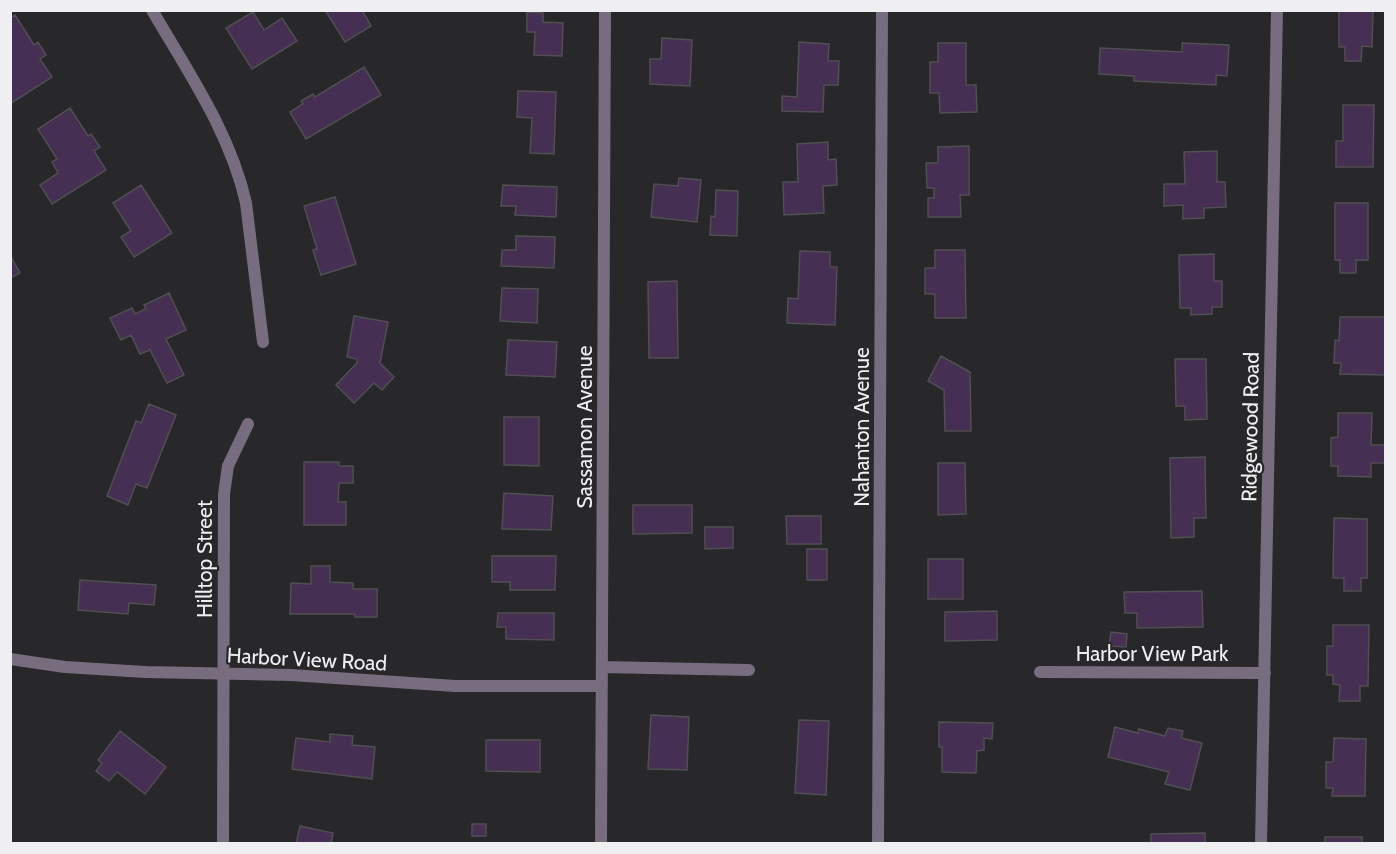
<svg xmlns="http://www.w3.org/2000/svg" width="1396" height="854" font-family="Cabin,sans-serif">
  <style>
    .building { fill: #452f53; stroke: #504f51; stroke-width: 1.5 }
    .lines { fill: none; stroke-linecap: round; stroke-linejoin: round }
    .street { stroke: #776d7f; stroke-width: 12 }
    .labels { text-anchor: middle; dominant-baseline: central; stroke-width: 4.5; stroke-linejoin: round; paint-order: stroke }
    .street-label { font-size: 21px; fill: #efeef0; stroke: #282729 }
  </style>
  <rect width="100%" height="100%" fill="#282729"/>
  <path class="building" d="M325 10H362L371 26 345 42Z
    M1339 10H1373L1372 47 1362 46 1361 61H1345V47H1339Z
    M253 12 264 30 282 18 297 41 252 69 226 28Z
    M527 12 543 13V22L563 23 562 56 534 55 535 32H527Z
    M15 15 34 45 38 42 46 55 40 59 52 77 10 104V18Z
    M662 38 692 40 690 86 650 84V59H661Z
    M799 42 829 44 828 61H839L838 85H824L823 112 782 111V96L797 97Z
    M938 43H966V85H976L977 112 940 113 939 93H930V62H938Z
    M1182 43 1229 45 1227 76 1216 75V85L1134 81V76L1099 74 1100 48 1182 52Z
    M364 67 381 95 306 139 290 112 303 104 301 101 313 94 315 97Z
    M518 91 556 92 554 154 530 153 532 118 517 117Z
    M1343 105H1374L1373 167H1336V141H1343Z
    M70 108 88 136 91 134 100 147 94 151 106 170 52 204 40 185 58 173 52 162 57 159 38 129Z
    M828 142V160L836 159 837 185 823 186 824 213 784 215 783 182H798L797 144Z
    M969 146V195H960L961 217H928V198H934V188H927L926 163H938V147Z
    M1217 151V182H1225L1226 207 1204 208V218L1183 219V205L1164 206V184H1185L1184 152Z
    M679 178 701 180 697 222 651 217 654 184 678 186Z
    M141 185 172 233 134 257 121 237 131 231 113 203Z
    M503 185 557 187 556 217 515 215 516 206H501Z
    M716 190 738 191 737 236 710 235 711 216 715 217Z
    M335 197 356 264 321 275 313 250 317 249 304 206Z
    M1335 203H1368V260H1356V273H1340V260H1335Z
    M516 236 555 237 554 268 501 266 502 250H516Z
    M935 250H965L966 318H935V294H925V268H935Z
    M800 251 830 252V267H837L835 325 787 323 788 298 798 299Z
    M1214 254V281H1222V307H1212V314L1191 315V308H1180L1179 255Z
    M10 255 20 273 10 278Z
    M677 281 678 358H649L648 282Z
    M502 288 538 289 537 323 500 321Z
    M169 293 186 330 166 339 184 375 167 383 150 350 140 354 131 335 121 340 110 318 132 308 135 314 146 309 144 305Z
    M354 316 388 322 380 363 394 377 382 390 374 383 354 403 336 385 357 363V359L347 357Z
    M1340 317H1386V375L1340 374 1341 363H1334L1335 340 1339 341Z
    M508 340 557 342 555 377 506 375Z
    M941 356 970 372 971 431H945L944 390 928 381Z
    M1175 359H1206L1207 419 1185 420V406H1176Z
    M149 404 176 415 147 488 136 484 128 505 107 496 136 421 141 423Z
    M1338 413H1372L1371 445H1386V463H1371V477L1338 476V466H1331V438L1338 437Z
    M504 417H539V466L504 465Z
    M1205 457 1206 518H1194V537L1171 538 1170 458Z
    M304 462H339V466H353V483H339L338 502H346V525H304Z
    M938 463H965L966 514 938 515Z
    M504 493 553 496 551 530 502 529Z
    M633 505H692V533L633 534Z
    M786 516H821V544H787Z
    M1334 518 1367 519V578H1361V591H1344V578H1333Z
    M705 527H733V548L705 549Z
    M807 549H827V580H807Z
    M492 556H556L555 590H510V582H492Z
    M928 559H963V599H928Z
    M311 566H330V582L353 583V589H377V617H355V614H290L291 583 311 584Z
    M80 580 156 585 154 605 129 603 128 614 78 610Z
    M1202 591 1203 627 1137 628V613H1125L1124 592Z
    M997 611V640L945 641V612Z
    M498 613H554V640L506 639V627H497Z
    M1333 625H1369L1368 686H1360V701H1339L1340 685 1333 684V675H1327V646H1333Z
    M1111 632 1127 634 1126 647 1109 646Z
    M651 715 689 717 687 770 648 769Z
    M799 720 829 721 826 795 795 793Z
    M939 722 993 723 992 739 984 738V750L977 751 976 773 942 772V747H939Z
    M1115 727 1138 733 1139 729 1165 736 1168 728 1183 731 1181 738 1202 743 1190 790 1165 784 1169 772 1108 757Z
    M120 731 166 767 145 794 117 772 109 781 96 771 102 763 98 760Z
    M330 734 353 736 352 745 375 747 372 779 292 769 296 738 330 742Z
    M1334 738 1366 739 1365 796H1332L1333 788H1326V762H1333Z
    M486 740H540V772L486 771Z
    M472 824H486V836H472Z
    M300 826 333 833 331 844H296Z
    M1205 833V844H1151V834Z
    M1325 837H1362V844H1325Z"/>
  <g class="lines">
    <path class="street" d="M152 10C188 72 230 132 246 203L263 342
      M10 659 65 667 145 672 291 675 455 686H602
      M602 667 749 670
      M1040 672 1265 673
      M223 844 224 494 228 466 248 424
      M601 844 605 10
      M878 844 882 10
      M1261 844 1277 10"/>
  </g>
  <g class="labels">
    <g class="street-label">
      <text transform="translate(584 427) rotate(-90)">Sassamon Avenue</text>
      <text transform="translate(861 427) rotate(-90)">Nahanton Avenue</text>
      <text transform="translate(1250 427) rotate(-89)">Ridgewood Road</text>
      <text transform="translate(204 559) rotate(-90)">Hilltop Street</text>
      <text x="1152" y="653">Harbor View Park</text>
      <text transform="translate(307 659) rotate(3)">Harbor View Road</text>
    </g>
  </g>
  <rect width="1396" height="854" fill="none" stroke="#efeef0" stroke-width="24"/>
</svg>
